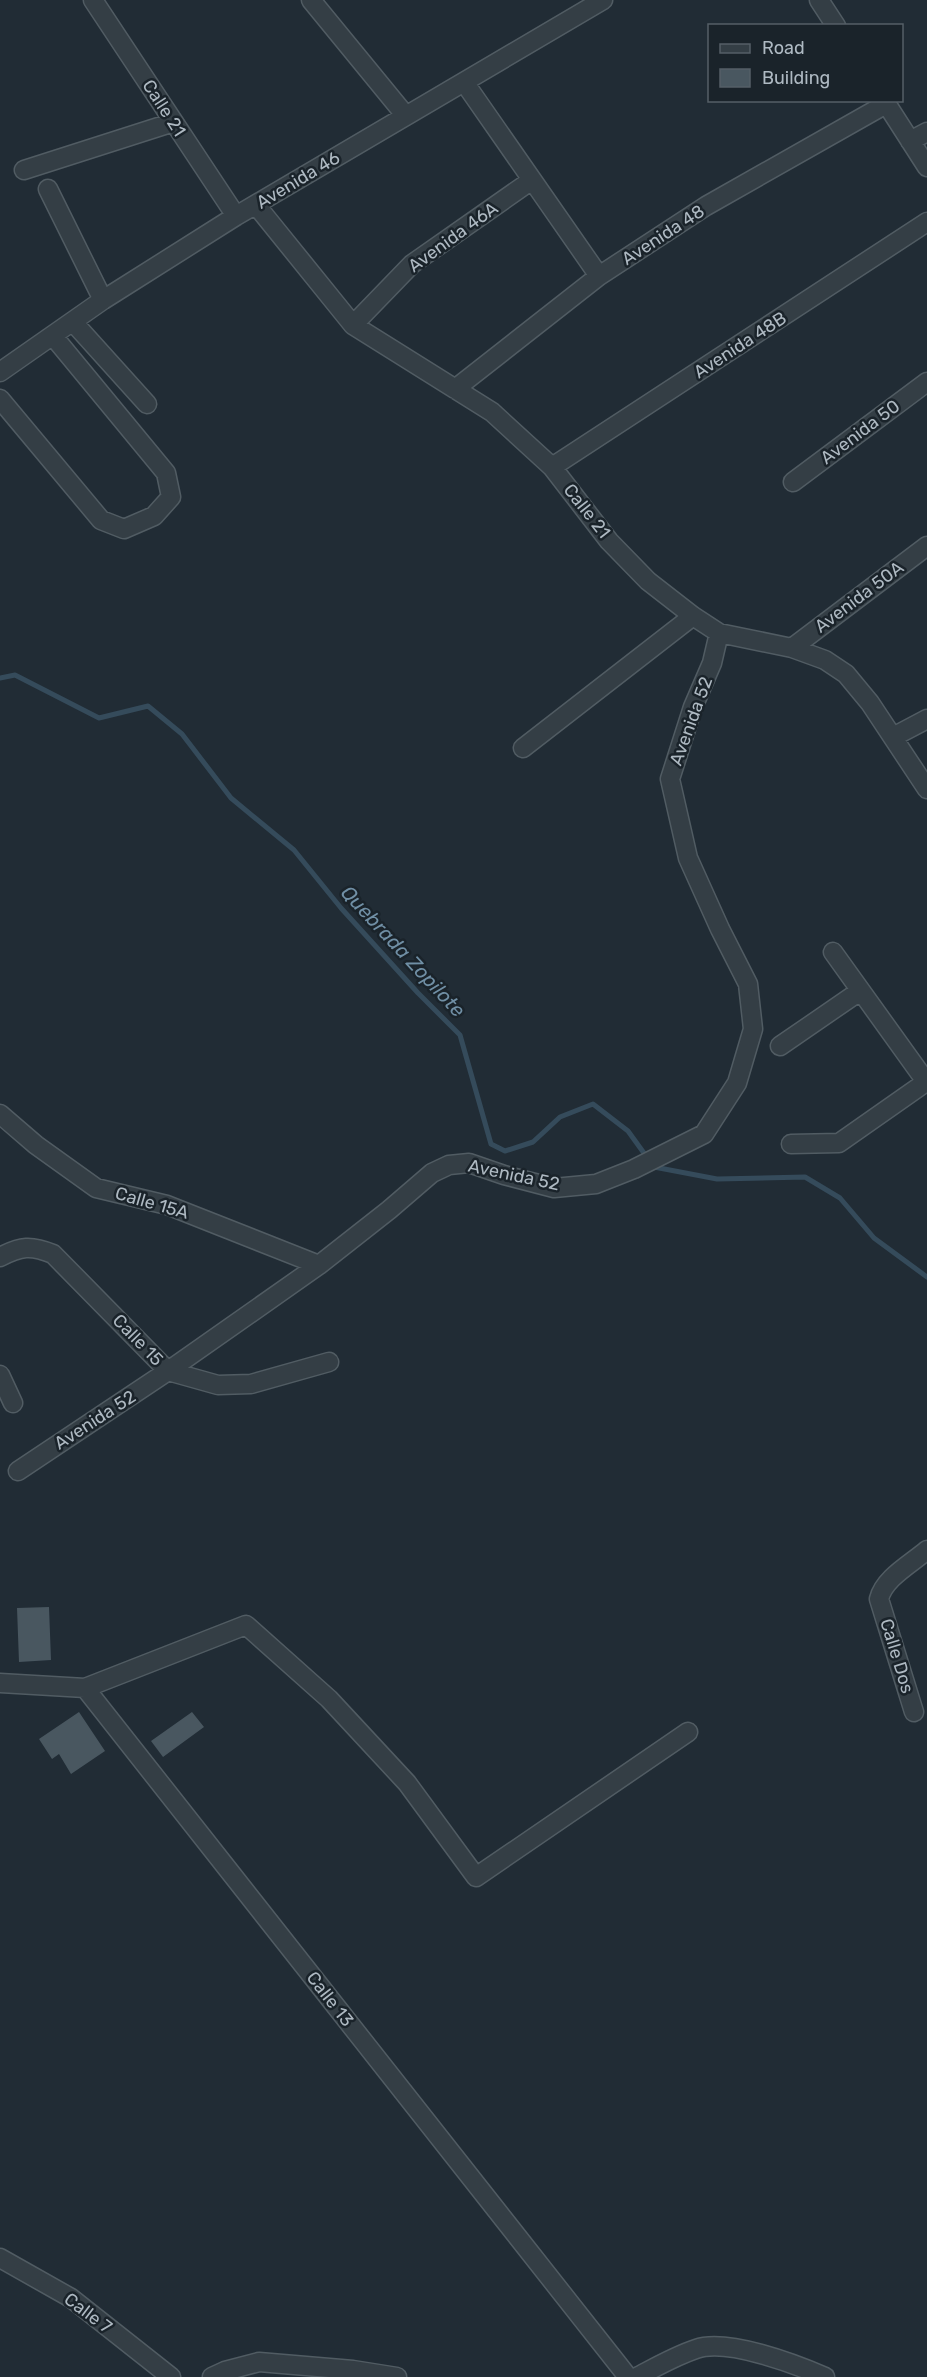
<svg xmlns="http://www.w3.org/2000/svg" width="927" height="2377" font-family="Rubik,sans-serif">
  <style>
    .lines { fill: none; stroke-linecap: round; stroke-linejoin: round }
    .stream { stroke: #354b5b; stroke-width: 5 }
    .building { fill: #495760 }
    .minor-casing { stroke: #515c63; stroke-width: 21 }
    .minor { stroke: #343e45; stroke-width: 18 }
    .labels { text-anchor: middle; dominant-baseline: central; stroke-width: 5; stroke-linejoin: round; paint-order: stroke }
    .street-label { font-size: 18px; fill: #aeb9c2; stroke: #1a232a }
    .water-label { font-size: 20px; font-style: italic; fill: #708fa5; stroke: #1a232a }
  </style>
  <rect width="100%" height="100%" fill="#212c35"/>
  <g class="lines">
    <path class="stream" d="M0 678 15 675 99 718 148 706 182 734 231 798 294 850 341 908 418 993 460 1035 491 1144 505 1151 533 1142 560 1117 593 1104 628 1131 654 1167 717 1179 805 1177 840 1198 874 1238 927 1277"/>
  </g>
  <path class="building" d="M49 1607 51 1660 19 1662 17 1608Z
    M79 1712 105 1751 71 1774 59 1754 52 1759 39 1739Z
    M192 1712 204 1727 163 1757 151 1741Z"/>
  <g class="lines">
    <defs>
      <path id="minor" d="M93 0 236 216
        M311 0 406 116
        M819 0 836 26
        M464 82 599 276
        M884 100 927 167
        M910 141 927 132
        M24 170 174 122
        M48 189 103 300
        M256 205 353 325 492 412 552 467 609 541 648 581 693 616 719 633 792 648 825 660 846 674 870 703 927 789
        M73 322 147 404
        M353 325 412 264 532 180
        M0 372 103 300 236 216 603 0
        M455 389 599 276 706 206 886 104
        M0 399 101 520 124 529 154 516 171 497 166 473 53 336
        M552 467 927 222
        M793 482 927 382
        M792 648 927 546
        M893 737 927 719
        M523 748 693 616
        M833 952 927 1083
        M780 1046 860 991
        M0 1114 36 1145 96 1188 167 1205 319 1265
        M791 1144 839 1143 926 1082
        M0 1257C21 1246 31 1245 53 1254L168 1371 218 1385 251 1384 329 1362
        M0 1375 13 1403
        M18 1471 168 1371 319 1265 389 1210 432 1173 449 1165 469 1163 504 1175 554 1188 596 1184 634 1169 704 1134 737 1083 753 1029 748 984 720 929 688 858 670 779 693 707 712 663 719 633
        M0 1683 85 1688 628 2377
        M85 1688 246 1625 329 1699 407 1783 476 1877 688 1732
        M914 1712 879 1599C884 1578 911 1564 927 1550
        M0 2258 71 2298 171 2377
        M212 2377 225 2371 259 2362 353 2370 397 2377
        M637 2377C656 2367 675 2356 696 2349 727 2338 795 2364 825 2377"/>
    </defs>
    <use href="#minor" class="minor-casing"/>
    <use href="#minor" class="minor"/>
  </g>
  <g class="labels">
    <g class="street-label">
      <text transform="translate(164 108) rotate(57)">Calle 21</text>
      <text transform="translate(298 180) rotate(-31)">Avenida 46</text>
      <text transform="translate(663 235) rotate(-33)">Avenida 48</text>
      <text transform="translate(453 237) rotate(-36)">Avenida 46A</text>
      <text transform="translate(740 345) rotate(-33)">Avenida 48B</text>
      <text transform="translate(860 432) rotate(-37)">Avenida 50</text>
      <text transform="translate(587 511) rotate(52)">Calle 21</text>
      <text transform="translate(859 597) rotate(-37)">Avenida 50A</text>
      <text transform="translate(691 721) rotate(-70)">Avenida 52</text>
      <text transform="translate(514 1175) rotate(12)">Avenida 52</text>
      <text transform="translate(152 1203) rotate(16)">Calle 15A</text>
      <text transform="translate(138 1340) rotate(46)">Calle 15</text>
      <text transform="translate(95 1420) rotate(-33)">Avenida 52</text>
      <text transform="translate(897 1656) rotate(73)">Calle Dos</text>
      <text transform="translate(330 1999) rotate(52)">Calle 13</text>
      <text transform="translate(88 2313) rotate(37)">Calle 7</text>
    </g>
    <g class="water-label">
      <text transform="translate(403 951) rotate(47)">Quebrada Zopilote</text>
    </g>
  </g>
  <rect x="708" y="24" width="195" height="78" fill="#1a232a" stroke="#555f67" stroke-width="1.5"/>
  <rect x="720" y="44" width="30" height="9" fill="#343e45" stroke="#555f67" stroke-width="1.5"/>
  <text x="762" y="54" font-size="18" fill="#aeb9c2">Road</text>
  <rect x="720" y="69" width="30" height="18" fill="#495760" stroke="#555f67" stroke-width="1.5"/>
  <text x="762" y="84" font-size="18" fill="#aeb9c2">Building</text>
</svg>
